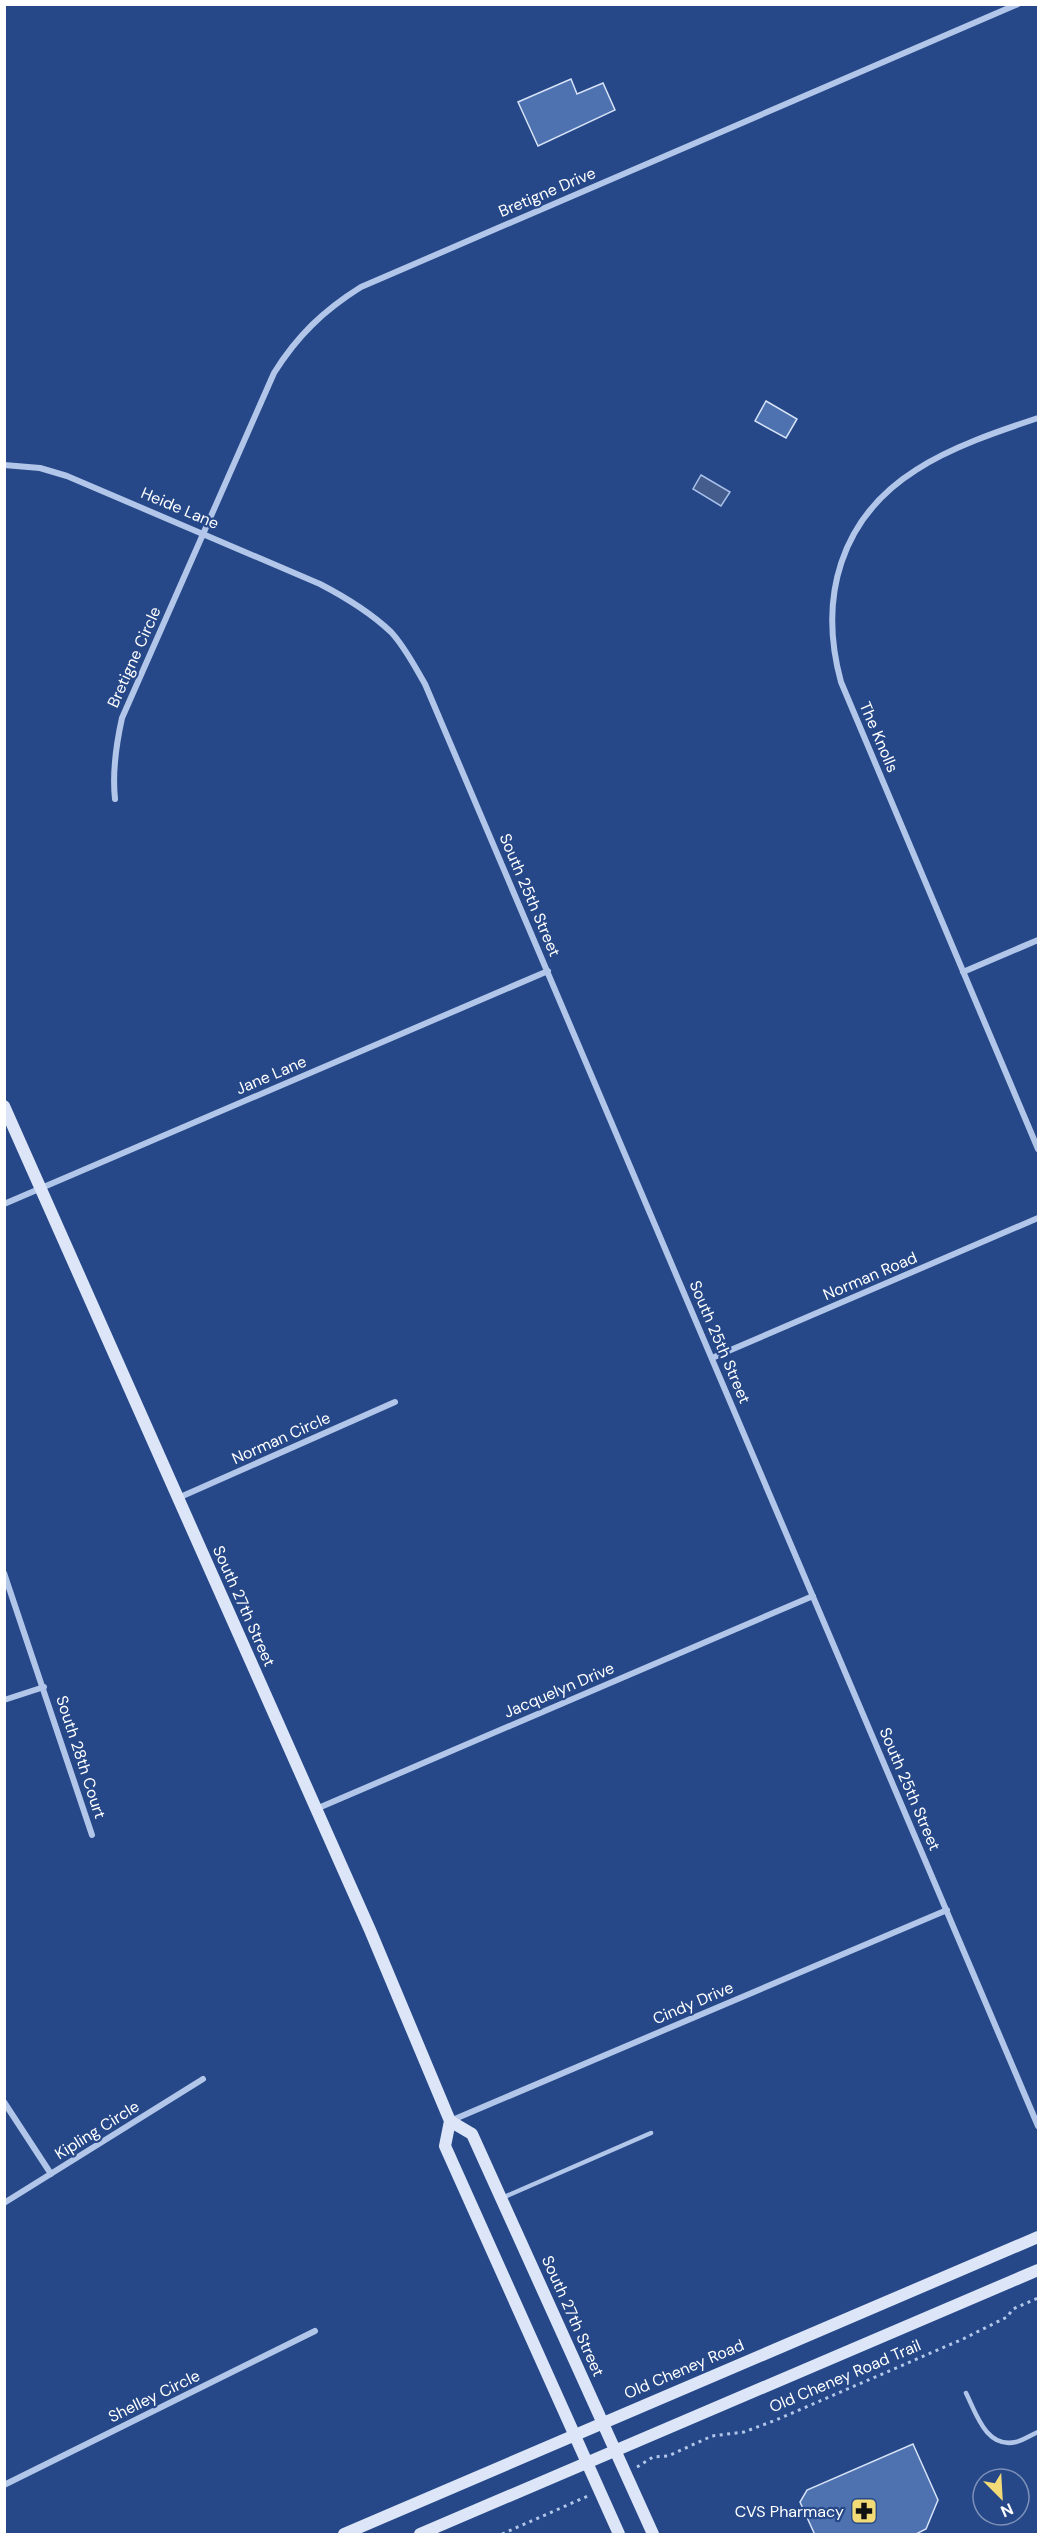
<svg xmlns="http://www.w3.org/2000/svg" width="1043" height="2539" font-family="'DM Sans',sans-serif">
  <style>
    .water { fill: #455d8c; stroke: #a7c0ea; stroke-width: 1.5 }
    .building { fill: #4e71b0; stroke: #d6e2f7; stroke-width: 1.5 }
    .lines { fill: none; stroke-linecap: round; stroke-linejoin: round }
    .path { stroke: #b2c6e9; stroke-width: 3; stroke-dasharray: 3 4.5; stroke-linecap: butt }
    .service { stroke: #b2c6e9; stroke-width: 4.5 }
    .minor { stroke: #b2c6e9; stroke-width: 6 }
    .secondary { stroke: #dde6f8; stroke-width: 12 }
    .labels { text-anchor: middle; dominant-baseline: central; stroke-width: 4.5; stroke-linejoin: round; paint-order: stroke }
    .street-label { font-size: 16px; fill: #fff; stroke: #264888 }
    .poi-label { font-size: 16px; fill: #fff; stroke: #264888; text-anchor: end }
  </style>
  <rect width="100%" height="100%" fill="#264888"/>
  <path class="water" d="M701 475 730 492 721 506 693 489Z"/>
  <path class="building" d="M571 79 577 94 603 83 615 110 538 146 518 102Z
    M766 401 797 419 786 438 755 421Z
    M913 2444 938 2500 926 2529 914 2535H815L800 2502 807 2490Z"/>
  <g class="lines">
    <path class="path" d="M637 2467 653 2457 668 2456 712 2436 744 2432 776 2420 963 2339 1007 2317 1013 2309 1038 2298
      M502 2534 588 2496"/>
    <path class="service" d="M502 2198 651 2133
      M966 2393C976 2413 986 2449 1016 2442 1024 2440 1031 2435 1038 2432"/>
    <path class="minor" d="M1038 418C999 431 951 447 916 470 840 518 818 598 841 682L1038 1149
      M4 465 40 468 67 476 320 584C345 597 371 613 391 632 405 647 415 667 425 684L1038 2126
      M115 799C112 771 116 745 122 718L274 373C297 336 324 310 361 287L1018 4
      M963 972 1038 940
      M4 1204 548 971
      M712 1358 1038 1218
      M178 1498 395 1402
      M4 1573 92 1835
      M4 1700 44 1687
      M316 1809 813 1596
      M4 2102 51 2174
      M450 2121 947 1910
      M4 2203 203 2079
      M4 2485 315 2331"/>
    <path class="secondary" d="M4 1106 370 1930 450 2121 472 2134 653 2534
      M450 2121 445 2146 619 2534
      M344 2534 1038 2237
      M420 2534 1038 2270"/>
  </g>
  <defs>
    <symbol id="pharmacy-square" viewBox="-11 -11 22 22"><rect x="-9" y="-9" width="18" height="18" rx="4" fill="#f2da77" stroke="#264888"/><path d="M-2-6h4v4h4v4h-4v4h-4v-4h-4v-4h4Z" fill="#111"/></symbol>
  </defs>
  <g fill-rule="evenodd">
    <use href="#pharmacy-square" x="849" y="2496" width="30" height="30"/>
  </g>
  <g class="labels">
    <g class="street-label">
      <text transform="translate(547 192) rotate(-23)">Bretigne Drive</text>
      <text transform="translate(180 508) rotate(23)">Heide Lane</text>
      <text transform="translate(134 657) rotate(-66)">Bretigne Circle</text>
      <text transform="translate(879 737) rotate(67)">The Knolls</text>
      <text transform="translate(530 895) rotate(67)">South 25th Street</text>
      <text transform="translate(271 1075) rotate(-23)">Jane Lane</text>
      <text transform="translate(870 1276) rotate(-23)">Norman Road</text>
      <text transform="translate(720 1342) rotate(67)">South 25th Street</text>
      <text transform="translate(281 1438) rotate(-24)">Norman Circle</text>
      <text transform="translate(244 1606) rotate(66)">South 27th Street</text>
      <text transform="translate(559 1690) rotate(-23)">Jacquelyn Drive</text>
      <text transform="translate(81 1757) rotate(72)">South 28th Court</text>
      <text transform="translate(910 1789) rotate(67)">South 25th Street</text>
      <text transform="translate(693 2003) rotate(-23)">Cindy Drive</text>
      <text transform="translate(97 2130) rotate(-32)">Kipling Circle</text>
      <text transform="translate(573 2316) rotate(66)">South 27th Street</text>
      <text transform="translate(684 2369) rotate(-23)">Old Cheney Road</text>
      <text transform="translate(845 2376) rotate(-23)">Old Cheney Road Trail</text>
      <text transform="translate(154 2396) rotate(-26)">Shelley Circle</text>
    </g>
    <g class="poi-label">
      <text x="844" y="2511">CVS Pharmacy</text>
    </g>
  </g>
  <rect width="1043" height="2539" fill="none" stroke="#ffffff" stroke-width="12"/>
  <g transform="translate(1001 2497) rotate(156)"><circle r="28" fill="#264888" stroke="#7d91b8" stroke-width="1.5"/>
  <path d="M0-4.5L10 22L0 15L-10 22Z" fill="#f2da77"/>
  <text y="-9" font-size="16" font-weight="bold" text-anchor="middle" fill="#ffffff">N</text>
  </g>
</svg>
